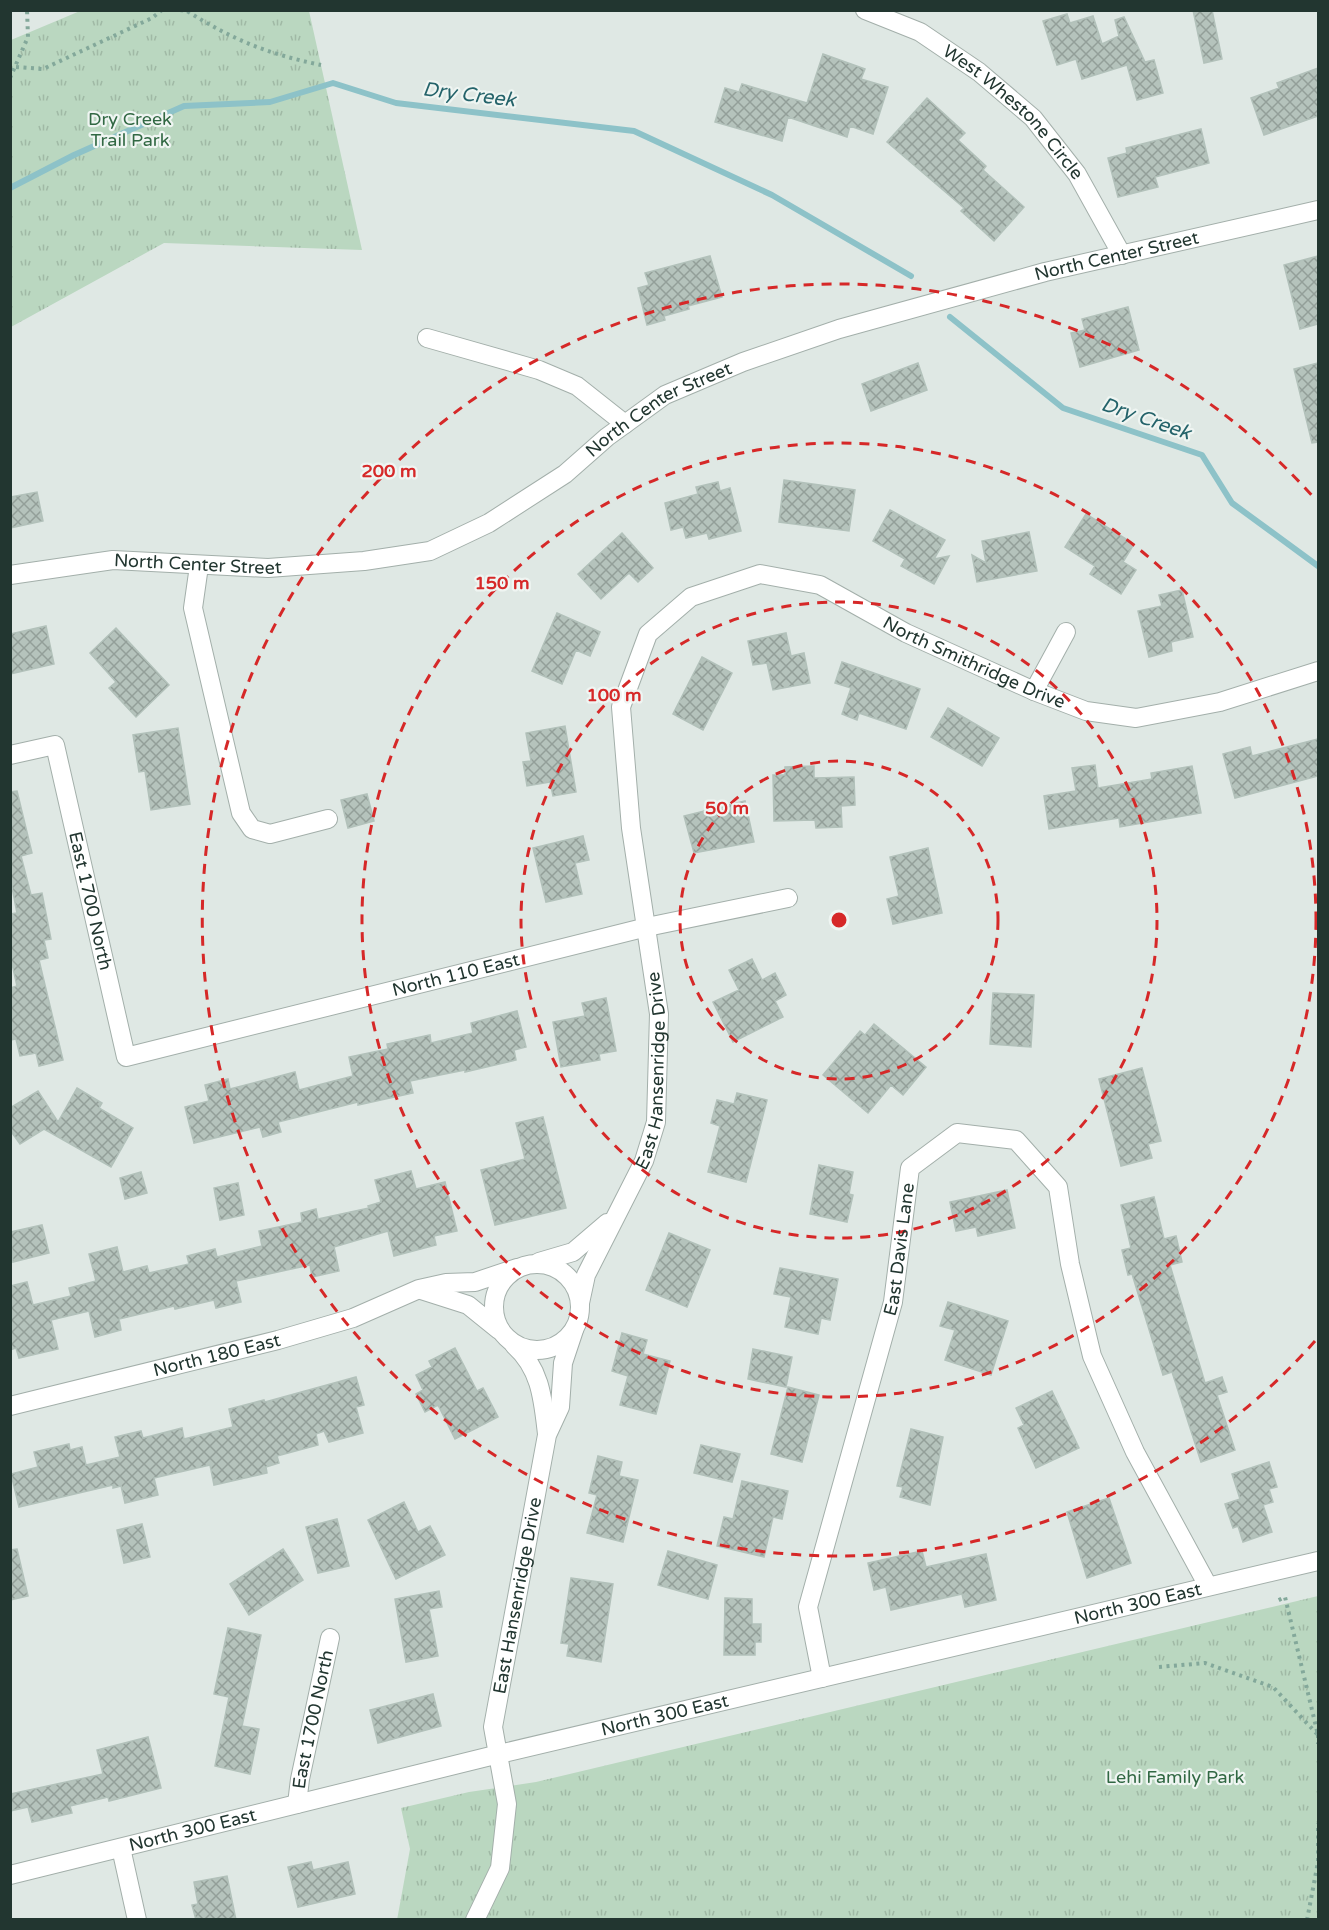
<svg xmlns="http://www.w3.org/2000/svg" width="1329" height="1930" font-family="'Varela Round',sans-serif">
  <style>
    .grass { fill: url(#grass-tufts) }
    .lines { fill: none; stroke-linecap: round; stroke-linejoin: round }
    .stream { stroke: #8dc2c8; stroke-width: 6 }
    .building { fill: url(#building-cross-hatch); stroke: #b2c1ba; stroke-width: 1.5 }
    .minor-casing { stroke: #a3afaa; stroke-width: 20 }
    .path { stroke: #83a89a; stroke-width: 4; stroke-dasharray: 3 4.5; stroke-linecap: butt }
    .minor { stroke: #fff; stroke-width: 18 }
    .ring { fill: none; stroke: #d62828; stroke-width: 3; stroke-dasharray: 10 8 }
    .labels { text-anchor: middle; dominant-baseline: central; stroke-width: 4.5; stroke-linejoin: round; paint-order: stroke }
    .street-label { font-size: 18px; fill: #223630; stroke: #eff5f2 }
    .park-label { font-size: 18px; fill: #316843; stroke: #eff5f2 }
    .water-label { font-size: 20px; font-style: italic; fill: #24636a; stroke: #eff5f2 }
    .centre { fill: #d62828; stroke: #eff5f2; stroke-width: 3 }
    .ring-label { font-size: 18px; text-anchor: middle; font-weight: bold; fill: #d62828; stroke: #eff5f2; stroke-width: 4.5; stroke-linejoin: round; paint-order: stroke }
  </style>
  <defs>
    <pattern id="grass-tufts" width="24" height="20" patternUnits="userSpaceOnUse" patternTransform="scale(1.5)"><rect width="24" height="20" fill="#bad7c0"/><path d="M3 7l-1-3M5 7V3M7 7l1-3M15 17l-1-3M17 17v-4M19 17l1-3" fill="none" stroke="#a0b9a5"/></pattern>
    <pattern id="building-cross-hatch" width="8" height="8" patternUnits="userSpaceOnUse" patternTransform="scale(1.5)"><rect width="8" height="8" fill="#b5c3bc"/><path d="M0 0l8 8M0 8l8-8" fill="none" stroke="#939f99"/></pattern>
  </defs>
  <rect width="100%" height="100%" fill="#dfe8e4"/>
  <path class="grass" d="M80 11H309L362 250 164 243 11 327V40Z
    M1318 1596V1919L397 1920 410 1849 401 1808 469 1792 536 1782Z"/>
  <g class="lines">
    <path class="stream" d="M10 188 74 155 184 106 270 102 333 83 396 103 634 131 772 195 911 276
      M950 317 1063 408 1202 455 1232 503 1318 566"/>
  </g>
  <path class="building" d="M1193 10H1212L1222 59 1204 63Z
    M1067 14 1070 23 1093 16 1102 44 1119 36 1115 20 1124 17 1145 62 1154 60 1163 93 1137 100 1127 65 1082 79 1076 59 1057 65 1043 21Z
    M823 54 865 69 861 79 888 87 873 134 850 126 847 137 788 117 782 141 715 122 725 88 739 92 742 84 807 103Z
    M1318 68V116L1264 135 1251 98 1279 88 1277 83Z
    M927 98 965 133 958 140 986 166 983 170 1024 207 994 241 961 211 964 208 887 142Z
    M1201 129 1209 163 1155 177 1158 187 1118 197 1108 158 1127 153 1126 148Z
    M710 256 722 297 688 306 689 309 664 316 665 320 647 325 638 288 649 285 645 273Z
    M1318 256V324L1300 329 1284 265Z
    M1128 307 1139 350 1080 367 1071 333 1085 330 1082 319Z
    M918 363 927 390 871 411 862 384Z
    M1318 363V442L1312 443 1294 369Z
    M784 480 855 490 849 531 779 522Z
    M718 482 720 491 730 488 741 531 709 539 707 533 686 538 683 527 671 530 665 503 698 494 696 487Z
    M37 492 43 521 10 528V497Z
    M890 510 945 540 934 559 949 556 934 584 901 566 905 559 873 541Z
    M1086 514 1134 544 1123 562 1136 570 1121 594 1090 574 1095 566 1065 547Z
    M1029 532 1037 571 977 582 972 555 986 563 982 541Z
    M622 533 653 568 638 582 629 573 601 599 578 574Z
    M1182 590 1193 637 1171 642 1172 651 1149 657 1138 611 1162 606 1159 595Z
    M557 613 600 632 590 656 576 650 562 684 532 671Z
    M46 626 54 664 10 674V634Z
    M116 628 169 685 136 717 109 688 116 682 90 653Z
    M786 633 791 656 804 653 810 683 773 690 767 663 753 665 748 641Z
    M702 657 732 673 703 730 673 714Z
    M842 662 920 689 906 729 859 713 857 720 842 714 851 688 835 683Z
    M948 708 999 738 982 766 931 737Z
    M565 726 576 792 553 796 550 782 527 786 523 762 531 761 526 733Z
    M178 728 190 804 151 810 145 771 139 772 133 735Z
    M1318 739V776L1235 798 1223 754 1250 747 1252 756Z
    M1095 765 1098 788 1152 779 1151 773 1192 766 1201 813 1120 827 1119 818 1049 829 1044 796 1076 791 1072 768Z
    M814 766V778L854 777 855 805 841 806 842 827 816 828 815 820 774 821 773 775H785V767Z
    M17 791 32 853 21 856 31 895 42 893 51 939 44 940 48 958 39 960 63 1060 39 1066 36 1053 20 1056 16 1039 10 1040V988L17 986 10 955V914L17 913 10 877V792Z
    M367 794 374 821 348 828 341 800Z
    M745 801 754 842 694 853 684 816Z
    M583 836 589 860 575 863 582 894 546 902 533 848Z
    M928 848 942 913 893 924 887 899 899 896 890 857Z
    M752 959 762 980 775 973 786 995 775 1001 783 1017 733 1042 713 1002 739 990 729 970Z
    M993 993 1034 995 1031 1047 990 1044Z
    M606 998 616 1051 599 1054 600 1060 561 1067 553 1022 585 1016 582 1003Z
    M517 1011 526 1047 514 1050 516 1060 465 1072V1070L410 1081 413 1093 358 1105V1102L278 1122 281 1132 263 1137 260 1127 194 1143 185 1107 209 1101 205 1085 228 1079 230 1089 295 1072 299 1090 353 1076 349 1057 388 1049 387 1044 430 1035 431 1043 473 1033 471 1023Z
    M874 1024 926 1067 903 1095 891 1085 868 1113 823 1075 860 1031 865 1035Z
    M1142 1068 1161 1141 1148 1144 1152 1158 1121 1166 1099 1079Z
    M77 1088 102 1103 99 1108 133 1128 111 1167 44 1129 20 1144 10 1130V1108L38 1091 58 1122Z
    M737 1093 767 1100 746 1182 708 1172 720 1126 711 1123 717 1100 734 1104Z
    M543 1117 566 1208 495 1225 481 1170 525 1159 516 1123Z
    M819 1165 853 1172 849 1194 853 1195 847 1222 810 1214Z
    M411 1171 416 1189 445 1182 457 1231 434 1236 436 1245 394 1256 388 1231 334 1247 339 1271 312 1277 310 1265 236 1281 241 1302 216 1308 214 1300 175 1309 174 1306 119 1319 121 1330 95 1337 89 1311 51 1320 58 1349 19 1358 16 1348 10 1350V1286L27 1282 33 1305 71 1296 69 1288 96 1281 89 1254 117 1247 123 1272 147 1266 149 1273 189 1264 187 1256 215 1249 217 1257 262 1246 259 1231 302 1222 301 1213 316 1209 318 1219 369 1208 368 1206 381 1202 375 1180Z
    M141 1172 147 1193 125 1199 120 1178Z
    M238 1183 244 1215 220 1220 214 1188Z
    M1007 1190 1015 1228 978 1236 976 1227 956 1231 950 1202Z
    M1154 1197 1164 1239 1176 1236 1182 1262 1170 1265 1205 1383 1222 1377 1227 1392 1217 1395 1235 1450 1201 1462 1172 1372 1163 1375 1132 1274 1128 1275 1122 1250 1131 1248 1121 1205Z
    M42 1225 49 1253 13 1262 10 1232Z
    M669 1233 710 1250 687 1307 646 1290Z
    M780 1268 838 1279 830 1320 821 1318 818 1334 785 1327 791 1297 774 1294Z
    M948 1302 1008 1321 991 1375 945 1360 955 1330 940 1326Z
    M622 1333 647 1340 643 1354 670 1361 656 1414 620 1405 628 1376 612 1371Z
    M455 1348 477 1391 483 1388 498 1417 455 1439 438 1405 425 1412 416 1394 423 1390 416 1375 432 1367 429 1361Z
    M753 1349 792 1357 786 1387 748 1379Z
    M356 1377 364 1405 356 1407 363 1433 329 1442 324 1431 316 1434 318 1445 277 1456 279 1463 266 1467 267 1473 214 1485 210 1465 154 1478 158 1495 125 1503 121 1486 113 1488V1485L19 1507 11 1474 38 1467 34 1452 69 1444 70 1450 82 1447 86 1465 120 1457 115 1437 141 1431 143 1438 182 1428 184 1439 233 1427 229 1409 264 1400 265 1402Z
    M788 1387 819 1395 802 1462 771 1454Z
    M1052 1391 1079 1448 1036 1468 1018 1428 1024 1425 1016 1408Z
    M911 1429 943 1437 930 1505 900 1497 903 1487 897 1486Z
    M701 1445 740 1454 732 1482 694 1473Z
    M598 1456 622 1462 619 1476 638 1480 623 1542 587 1533 597 1495 589 1493Z
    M1269 1462 1277 1487 1269 1489 1273 1502 1263 1505 1272 1532 1243 1542 1238 1526 1233 1528 1225 1504 1240 1499 1232 1474Z
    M742 1481 788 1491 782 1519 773 1517 764 1557 717 1546 724 1517 733 1519Z
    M1109 1498 1131 1563 1087 1578 1067 1512Z
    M404 1502 418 1532 430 1526 445 1555 396 1579 368 1520Z
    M337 1519 349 1566 318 1573 306 1527Z
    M142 1524 150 1557 124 1563 117 1530Z
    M17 1549 28 1596 10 1600V1550Z
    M283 1549 303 1580 249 1615 230 1584Z
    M668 1551 717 1565 708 1599 658 1585Z
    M922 1551 926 1567 986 1554 996 1600 965 1607 962 1594 891 1610 886 1587 874 1590 868 1563Z
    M571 1578 613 1584 601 1662 567 1656 569 1644 561 1643Z
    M439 1591 442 1607 429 1609 438 1656 406 1662 395 1599Z
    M725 1598 752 1599V1624H761V1642H755V1655H724Z
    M228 1628 261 1635 242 1726 259 1729 250 1774 215 1766 229 1697 214 1694Z
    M433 1694 441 1726 378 1743 370 1710Z
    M148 1737 161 1788 109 1801 108 1797 70 1806 72 1813 32 1822 28 1807 10 1811V1794L103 1774 97 1750Z
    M311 1862 313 1870 348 1862 355 1894 298 1907 288 1867Z
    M227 1876 236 1920H196L192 1905 198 1904 194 1882Z"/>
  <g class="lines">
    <defs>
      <g id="minor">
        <path id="s1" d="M865 10 920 32 979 72 1033 118 1077 174 1122 255"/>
        <path d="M427 338 539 370 577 386 625 424"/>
        <path d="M199 566 193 608 241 813 252 829 270 834 328 819"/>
        <path id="s2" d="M10 575 113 560 268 568 364 561 430 551 489 523 565 474 607 437 665 395 743 362 839 329 1045 272 1318 210"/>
        <path d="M1034 691 1066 632"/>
        <path id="s3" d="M10 755 55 745 126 1057 647 927 788 898"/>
        <path d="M539 1262 573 1252 607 1223"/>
        <circle cx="537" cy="1307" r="43"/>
        <path d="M421 1290 468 1305 499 1330"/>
        <path id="s4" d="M580 1303 586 1275 644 1161 656 1122 659 1014 631 828 621 707 648 634 691 597 760 574 820 585 906 633 1034 691 1086 711 1136 718 1220 702 1318 671"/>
        <path d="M514 1345C541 1369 543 1400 547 1434"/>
        <path id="s5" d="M10 1406 278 1340 353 1318 419 1289 446 1283 475 1282 517 1268"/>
        <path id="s6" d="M822 1678 808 1607 893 1302 910 1168 957 1133 1016 1140 1058 1187 1070 1264 1092 1356 1135 1452 1208 1586"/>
        <path id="s7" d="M297 1804 300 1779 330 1638"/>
        <path d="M121 1848 137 1920"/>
        <path id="s8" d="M10 1875 499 1754 1318 1561"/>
        <path id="s9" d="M475 1920 500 1868 507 1804 493 1727 547 1435 560 1407 563 1363 574 1330"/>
      </g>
    </defs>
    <use href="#minor" class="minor-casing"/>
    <path class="path" d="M180 10 187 11C233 40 268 54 321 65
      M16 67 43 69 152 18 162 10
      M10 78 28 37 27 10
      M1159 1667 1205 1663 1273 1687 1318 1735 1285 1597 1275 1602
      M1318 1735V1744
      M1307 1920 1318 1862V1823"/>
    <use href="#minor" class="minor"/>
  </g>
  <g class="ring">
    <circle cx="839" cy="920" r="159"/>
    <circle cx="839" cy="920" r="318"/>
    <circle cx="839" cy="920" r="477"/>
    <path d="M1315 1341A636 636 0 1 1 1315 499"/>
  </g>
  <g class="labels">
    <g class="street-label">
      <text stroke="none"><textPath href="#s1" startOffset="183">West Whestone Circle</textPath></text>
      <text stroke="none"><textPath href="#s2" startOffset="1179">North Center Street</textPath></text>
      <text stroke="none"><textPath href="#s2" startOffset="693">North Center Street</textPath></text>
      <text stroke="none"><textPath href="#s2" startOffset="189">North Center Street</textPath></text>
      <text stroke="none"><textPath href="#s4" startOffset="1056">North Smithridge Drive</textPath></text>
      <text stroke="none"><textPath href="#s3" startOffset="206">East 1700 North</textPath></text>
      <text stroke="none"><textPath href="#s3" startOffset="706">North 110 East</textPath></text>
      <text stroke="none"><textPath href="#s4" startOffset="248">East Hansenridge Drive</textPath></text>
      <text stroke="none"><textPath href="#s6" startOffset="442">East Davis Lane</textPath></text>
      <text stroke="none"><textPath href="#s5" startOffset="213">North 180 East</textPath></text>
      <text stroke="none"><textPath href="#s9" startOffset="334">East Hansenridge Drive</textPath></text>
      <text stroke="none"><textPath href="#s8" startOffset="1160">North 300 East</textPath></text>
      <text stroke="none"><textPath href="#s8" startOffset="674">North 300 East</textPath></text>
      <text stroke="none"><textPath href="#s7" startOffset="86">East 1700 North</textPath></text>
      <text stroke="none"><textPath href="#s8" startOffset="188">North 300 East</textPath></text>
    </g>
    <g class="park-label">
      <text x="130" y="119">Dry Creek<tspan x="130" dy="21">Trail Park</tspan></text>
      <text x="1175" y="1777">Lehi Family Park</text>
    </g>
    <g class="water-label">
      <text transform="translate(469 95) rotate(7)">Dry Creek</text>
      <text transform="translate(1146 419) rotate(19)">Dry Creek</text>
    </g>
  </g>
  <circle cx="839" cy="920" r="9" class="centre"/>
  <g class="ring-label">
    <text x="389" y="477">200 m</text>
    <text x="502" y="589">150 m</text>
    <text x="614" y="701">100 m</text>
    <text x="727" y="814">50 m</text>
  </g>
  <rect width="1329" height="1930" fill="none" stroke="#223630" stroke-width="24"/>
</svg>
